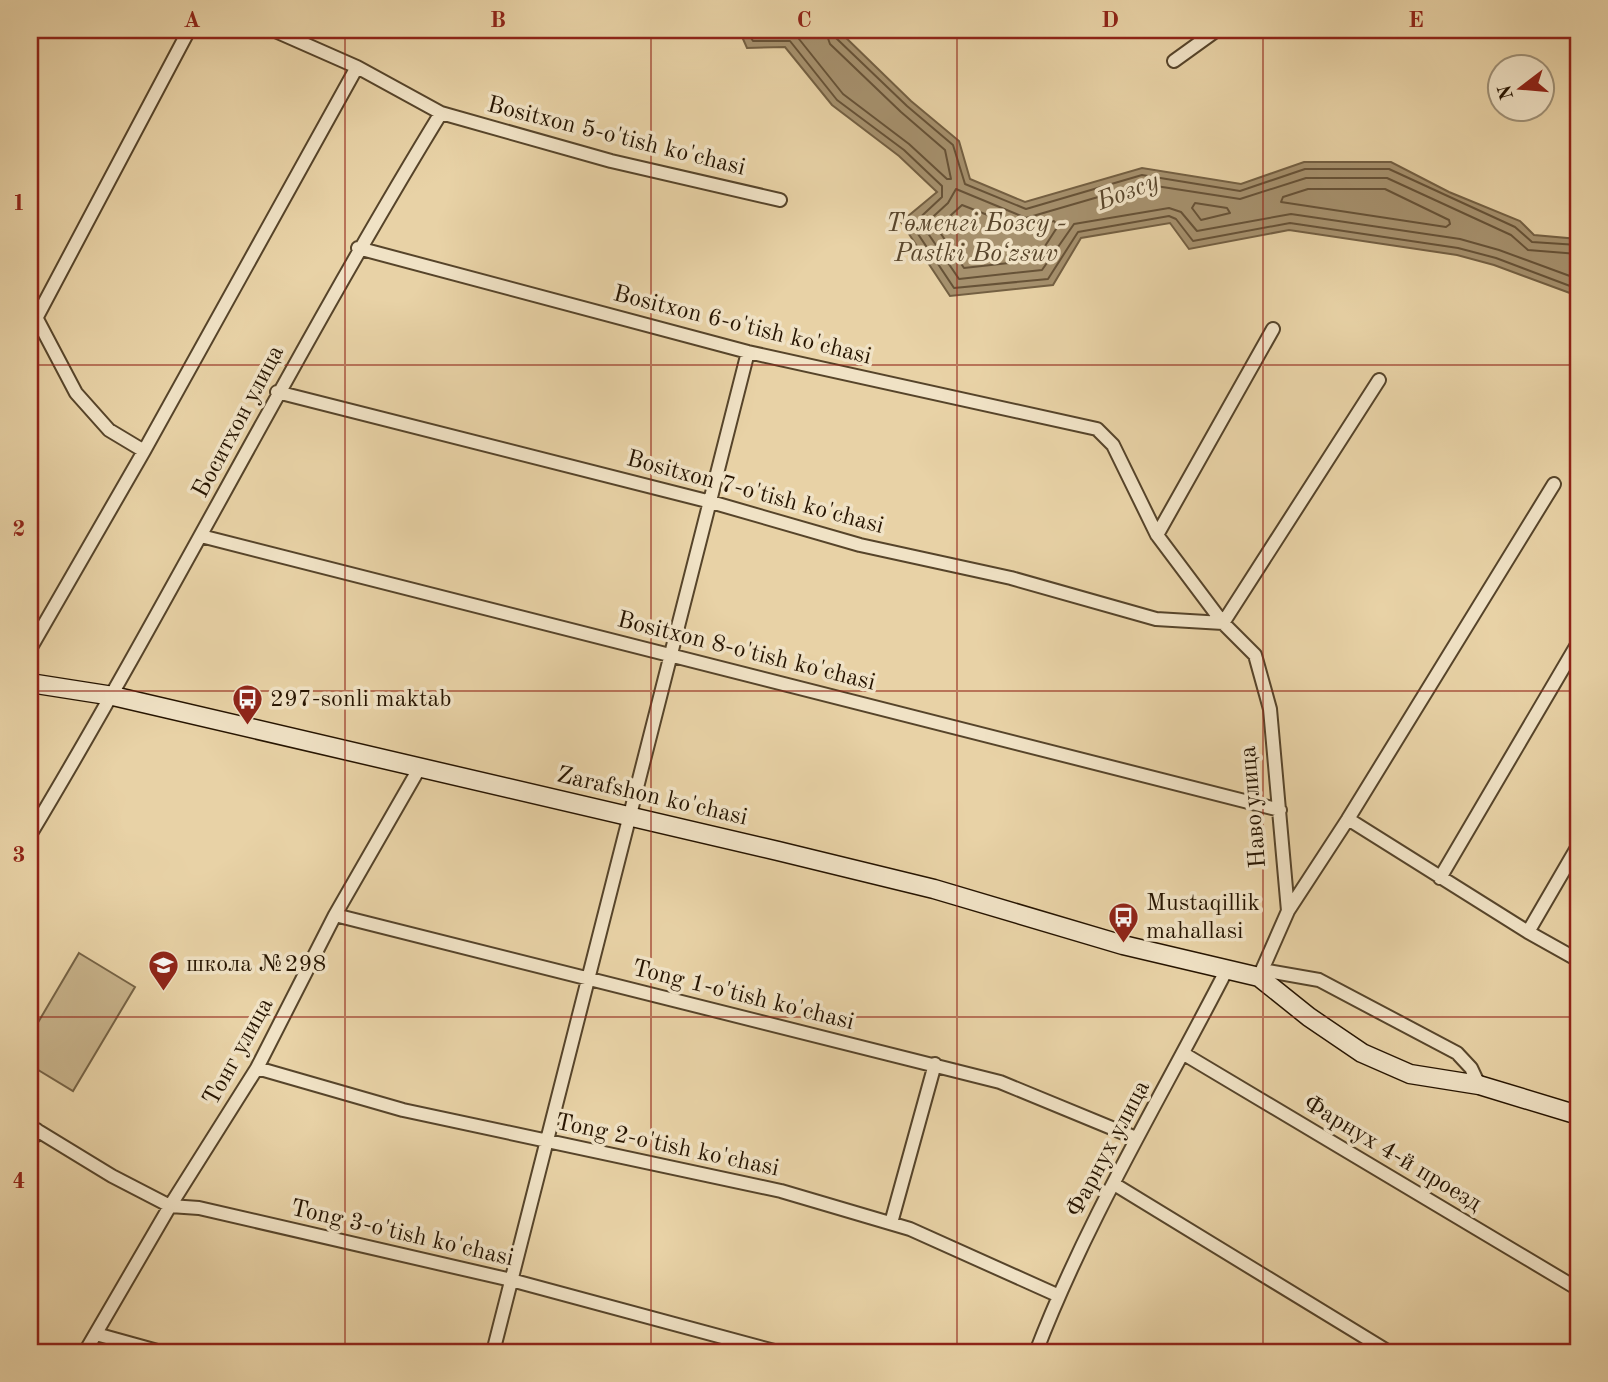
<svg xmlns="http://www.w3.org/2000/svg" width="1608" height="1382" font-family="'Old Standard TT',serif">
  <style>
    .green { fill: #c7b28a; stroke: #766345; stroke-width: 2 }
    .water { fill: #a6916e; stroke: #735f42; stroke-width: 2 }
    .lines { fill: none; stroke-linecap: round; stroke-linejoin: round }
    .shore { stroke: #665237; stroke-width: 2 }
    .street-casing { stroke: #56442a; stroke-width: 16 }
    .secondary-casing { stroke: #261400; stroke-width: 21 }
    .street { stroke: #f0e2c5; stroke-width: 12 }
    .secondary { stroke: #f0e2c5; stroke-width: 18 }
    .grid { fill: none; stroke: #8f2418; stroke-width: 2; stroke-opacity: 0.55 }
    .labels { text-anchor: middle; dominant-baseline: central; stroke-width: 7; stroke-linejoin: round; paint-order: stroke }
    .street-label { font-size: 24px; fill: #261400; stroke: #f0e2c5 }
    .poi-label { font-size: 24px; fill: #261400; stroke: #f0e2c5; text-anchor: start }
    .water-label { font-size: 26px; font-style: italic; fill: #59462c; stroke: #f0e2c5 }
    .neatline { fill: none; stroke: #8f2418; stroke-width: 2.5 }
    .grid-label { font-size: 23px; text-anchor: middle; font-weight: bold; fill: #8f2418 }
  </style>
  <rect width="100%" height="100%" fill="#e8d2a6"/>
  <filter id="stains"><feTurbulence type="fractalNoise" baseFrequency=".00286" numOctaves="4"/><feColorMatrix values="0 0 0 0 .2 0 0 0 0 .09 0 0 0 0 .02 0 0 0 .5 -.17"/></filter>
  <radialGradient id="worn" r=".72"><stop offset=".6" stop-color="#630" stop-opacity="0"/><stop offset="1" stop-color="#630" stop-opacity=".3"/></radialGradient>
  <path class="green" d="M79 953 135 987 73 1091 30 1065V1036Z"/>
  <path class="water" d="M739 30H838L911 101 959 141 970 179 1025 202 1142 168 1241 184 1304 162H1391L1449 192 1520 221 1534 235 1578 239V296L1494 265 1457 255 1289 230 1189 249 1170 223 1081 238 1053 285 950 296 901 222 937 192 899 156 832 105 785 47 747 48Z"/>
  <g class="lines">
    <path class="shore" d="M746 30 753 41H790L837 100 904 150 942 186V197L912 225 954 288 1048 279 1078 232 1169 216 1176 219 1193 241 1290 223 1458 248 1496 258 1578 289
      M756 30 786 31 795 34 843 94 909 144 947 179H951L945 150 901 112 830 44 825 30
      M834 30 836 38 907 106 953 145 965 184 1026 209 1142 175 1240 191 1305 169H1389L1515 227 1532 242 1578 245
      M1308 189H1385L1449 220 1450 224 1446 227 1281 202 1283 197Z
      M1195 203 1227 208 1230 213 1201 220 1192 208Z
      M962 205 1021 228 1054 221 1058 226 1036 260 964 268 937 228Z
      M1578 254 1528 250 1511 235 1387 178H1306L1240 199 1143 184 1026 218 956 189 948 203 923 226 959 279 1042 270 1074 224 1169 208 1181 212 1197 231 1291 214 1460 239 1499 250 1578 279"/>
    <defs>
      <path id="street" d="M273 30 357 67 441 113 611 161 780 200
        M1174 61 1217 30
        M358 248 748 352 1097 429 1113 445 1157 535 1223 623 1255 655 1270 709 1288 911 1259 977
        M30 314 37 319 76 393 109 430 144 451
        M30 330 189 30
        M277 392 711 502 860 545 1011 578 1156 619 1223 623 1379 380
        M1157 535 1273 329
        M201 536 1280 810
        M30 649 144 451 357 67
        M1348 819 1554 484
        M30 835C172 598 296 350 441 113
        M1440 878 1578 643
        M1288 911 1348 819 1528 932 1578 960
        M335 915 1000 1082 1136 1138
        M1528 932 1578 846
        M1262 970 1319 980 1457 1053 1471 1068 1479 1085
        M1184 1054 1578 1289
        M257 1068 403 1110 781 1191 910 1229 1057 1295
        M30 1126 112 1176 170 1206 199 1208 511 1280 778 1352
        M30 1143 37 1130
        M1114 1184 1389 1352
        M891 1223 935 1064
        M96 1334 161 1352
        M85 1352 170 1206 257 1068 335 915 420 767
        M493 1352 748 352
        M1036 1352C1087 1219 1162 1096 1227 969"/>
      <path id="secondary" d="M30 683 113 696 778 851 934 889 1123 945 1259 977 1309 1017 1362 1053 1410 1074 1479 1085 1578 1115"/>
    </defs>
    <use href="#street" class="street-casing"/>
    <use href="#secondary" class="secondary-casing"/>
    <use href="#street" class="street"/>
    <use href="#secondary" class="secondary"/>
  </g>
  <path class="grid" d="M345 30V1352M651 30V1352M957 30V1352M1263 30V1352M30 365H1578M30 691H1578M30 1017H1578"/>
  <defs>
    <symbol id="bus-pin" viewBox="-11 -11 22 30"><path d="M0 17L-7.5 6A9.5 9.5 0 1 1 7.5 6Z" fill="#8f2418" stroke="#f0e2c5"/><path d="M-5-6H5V4H4V6H2V4H-2V6H-4V4H-5ZM-3.5-4V0h7V-4ZM-3.5 1.2v1.5H-2V1.2ZM2 1.2v1.5H3.5V1.2Z" fill="#fff"/></symbol>
    <symbol id="school-pin" viewBox="-11 -11 22 30"><path d="M0 17L-7.5 6A9.5 9.5 0 1 1 7.5 6Z" fill="#8f2418" stroke="#f0e2c5"/><path d="M0-5L7-2L0 1L-7-2ZM-4 1L0 2.5L4 1V4Q0 6-4 4Z" fill="#fff"/></symbol>
  </defs>
  <g fill-rule="evenodd">
    <use href="#bus-pin" x="230" y="682" width="35" height="47"/>
    <use href="#bus-pin" x="1106" y="900" width="35" height="47"/>
    <use href="#school-pin" x="146" y="948" width="35" height="47"/>
  </g>
  <g class="labels">
    <g class="street-label">
      <text transform="translate(616 137) rotate(14)">Bositxon 5-o'tish ko'chasi</text>
      <text transform="translate(742 326) rotate(14)">Bositxon 6-o'tish ko'chasi</text>
      <text transform="translate(239 422) rotate(-62)">Боситхон улица</text>
      <text transform="translate(755 493) rotate(15)">Bositxon 7-o'tish ko'chasi</text>
      <text transform="translate(746 652) rotate(14)">Bositxon 8-o'tish ko'chasi</text>
      <text transform="translate(652 797) rotate(13)">Zarafshon ko'chasi</text>
      <text transform="translate(1254 807) rotate(-95)">Наво улица</text>
      <text transform="translate(743 996) rotate(14)">Tong 1-o'tish ko'chasi</text>
      <text transform="translate(239 1052) rotate(-61)">Тонг улица</text>
      <text transform="translate(667 1146) rotate(12)">Tong 2-o'tish ko'chasi</text>
      <text transform="translate(1109 1149) rotate(-62)">Фарнух улица</text>
      <text transform="translate(1392 1154) rotate(31)">Фарнух 4-й проезд</text>
      <text transform="translate(402 1234) rotate(13)">Tong 3-o'tish ko'chasi</text>
    </g>
    <g class="poi-label">
      <text x="270" y="700">297-sonli maktab</text>
      <text x="1146" y="904">Mustaqillik<tspan x="1146" dy="28">mahallasi</tspan></text>
      <text x="186" y="965">школа №298</text>
    </g>
    <g class="water-label">
      <text transform="translate(1128 192) rotate(-21)">Бозсу</text>
      <text x="976" y="224">Төменгі Бозсу -<tspan x="976" dy="30">Pastki Boʻzsuv</tspan></text>
    </g>
  </g>
  <rect width="1608" height="1382" fill="none" stroke="#e8d2a6" stroke-width="77"/>
  <g transform="translate(1521 88) rotate(254)"><circle r="33" fill="#f0e2c5" stroke="#9f9076" stroke-width="2"/>
  <path d="M0-5L12 26L0 18L-12 26Z" fill="#8f2418"/>
  <text y="-10" font-size="19" font-weight="bold" text-anchor="middle" fill="#261400">N</text>
  </g>
  <rect x="38" y="38" width="1532" height="1306" class="neatline"/>
  <g class="grid-label">
    <text x="192" y="27">A</text>
    <text x="498" y="27">B</text>
    <text x="804" y="27">C</text>
    <text x="1110" y="27">D</text>
    <text x="1416" y="27">E</text>
    <text x="19" y="210">1</text>
    <text x="19" y="536">2</text>
    <text x="19" y="862">3</text>
    <text x="19" y="1188">4</text>
  </g>
  <rect width="100%" height="100%" filter="url(#stains)"/>
  <rect width="100%" height="100%" fill="url(#worn)"/>
</svg>
